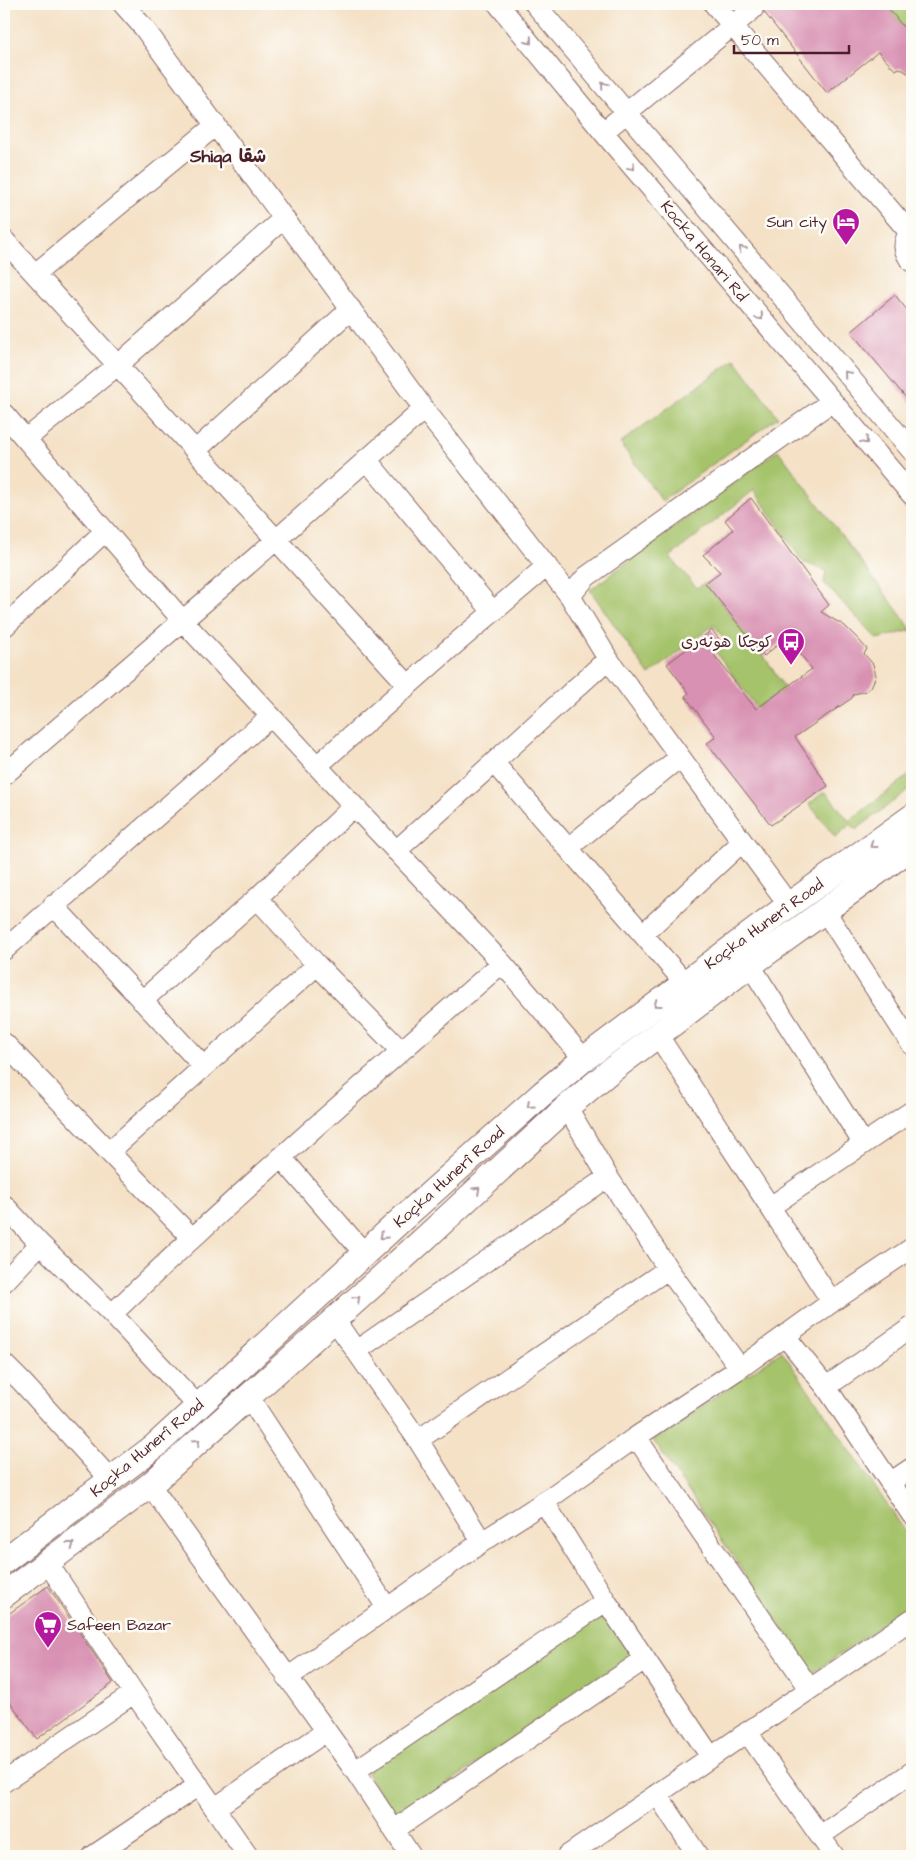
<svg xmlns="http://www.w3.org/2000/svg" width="916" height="1860" font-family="'Architects Daughter','Playpen Sans Arabic',sans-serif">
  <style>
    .green { fill: #a5c36a; stroke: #78714a }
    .building { fill: #d891b2 }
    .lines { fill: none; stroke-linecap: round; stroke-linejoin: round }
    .minor-casing { stroke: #866361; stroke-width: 22 }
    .major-casing { stroke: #866361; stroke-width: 27 }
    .minor { stroke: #fff; stroke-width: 20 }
    .major { stroke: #fff; stroke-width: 25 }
    .oneway { stroke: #ae9aa0 }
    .labels { text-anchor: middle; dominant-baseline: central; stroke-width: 5; stroke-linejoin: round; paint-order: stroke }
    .poi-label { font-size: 16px; fill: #4a1f2b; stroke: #fdfcf7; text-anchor: end }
    .street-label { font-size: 16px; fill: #4a1f2b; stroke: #fdfcf7 }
    .neighbourhood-label { font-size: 18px; font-weight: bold; fill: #4a1f2b; stroke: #fdfcf7 }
  </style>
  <rect width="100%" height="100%" fill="#fdfcf7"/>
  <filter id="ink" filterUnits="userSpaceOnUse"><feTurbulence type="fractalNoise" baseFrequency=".02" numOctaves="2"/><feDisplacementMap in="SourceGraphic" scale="10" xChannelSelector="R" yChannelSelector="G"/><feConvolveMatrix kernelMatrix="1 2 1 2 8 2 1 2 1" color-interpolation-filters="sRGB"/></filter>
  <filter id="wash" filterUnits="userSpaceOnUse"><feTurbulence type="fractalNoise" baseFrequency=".0096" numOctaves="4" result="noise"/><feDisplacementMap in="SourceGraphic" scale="20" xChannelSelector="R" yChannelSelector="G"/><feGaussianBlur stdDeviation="1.12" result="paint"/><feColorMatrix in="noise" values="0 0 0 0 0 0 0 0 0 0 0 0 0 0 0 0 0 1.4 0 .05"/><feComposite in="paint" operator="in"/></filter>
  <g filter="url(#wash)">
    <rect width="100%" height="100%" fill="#f4e1c6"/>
    <path class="green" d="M885 4H912V38Z
      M735 359 778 417 662 501 620 443Z
      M778 450 912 630 877 639 824 583 826 571 803 562 754 490 670 557 697 588 705 583 764 656 785 689 757 708 716 652 727 643 714 625 649 675 590 590Z
      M912 773V787L856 830 851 824 835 837 809 804 825 791 849 821Z
      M782 1351 912 1541V1604L813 1673 653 1440Z
      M603 1612 633 1658 397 1818 366 1772Z"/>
    <g id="blocks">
      <path class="building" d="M763 4H885L912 38V76L900 68 895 70 878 52 827 93 764 12Z
        M895 295 912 316V405L851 332Z
        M751 498 829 605 821 612 845 626 857 638 867 649 864 654 873 664 876 676 871 687 866 691 854 694 852 698 795 737 828 786 771 825 707 743 716 737 685 696 689 693 667 664 712 630 722 643 711 651 756 709 812 669 787 637 764 656 705 583 720 572 703 555 733 530 725 520Z
        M48 1586 113 1683 37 1739 4 1694V1617Z"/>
    </g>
  </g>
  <g filter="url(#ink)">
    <use href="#blocks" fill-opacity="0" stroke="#866361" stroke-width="1"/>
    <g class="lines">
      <defs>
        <path id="minor" d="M123 4 144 28 424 409
          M498 4 603 132 912 495
          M535 4 912 451
          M714 4 910 233
          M603 132 753 9
          M912 231C901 241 903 252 912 262
          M4 240 408 685
          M35 274 216 125
          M4 414 182 620 354 806 502 963 584 1059
          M26 439 118 365 284 218
          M195 451 351 309
          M366 459 493 612
          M570 596 586 577 831 402
          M4 627 105 531
          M494 763 685 983
          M317 766 448 650 547 566
          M4 775 276 540 424 409 570 596 608 659 789 905
          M568 848 680 757
          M396 851 608 659
          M257 898 317 965 401 1051
          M53 905 204 1067
          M825 911 912 1045
          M643 934 742 842
          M4 950 271 716
          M750 965 863 1143
          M142 1001 257 898 354 806
          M657 1034 832 1302
          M4 1043 192 1238
          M567 1107 608 1177 668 1269 740 1368
          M109 1152 317 965
          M281 1157 364 1253
          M4 1205 40 1244 112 1314 198 1406
          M770 1207 912 1111
          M4 1282 40 1244
          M112 1314C238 1193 370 1078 502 963
          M334 1319 418 1440 482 1542
          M785 1336 826 1387 912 1515
          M356 1351 608 1177
          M4 1364 22 1382 111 1480
          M826 1387 912 1327
          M248 1396 387 1608
          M636 1437 810 1689
          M418 1440 668 1269
          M891 1482 912 1468
          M150 1485 355 1771 411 1856
          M544 1502 606 1601 711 1757
          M47 1562 134 1693 248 1856
          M287 1678 482 1542 544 1502 636 1437 740 1368 832 1302 912 1248
          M747 1732 834 1856
          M355 1771 606 1601
          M4 1782 134 1693
          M657 1794 698 1856
          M215 1808 325 1732
          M394 1830 645 1659
          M820 1836 912 1772
          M93 1856 199 1785
          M567 1856 912 1619"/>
        <path id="major" d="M4 1561 155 1446 402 1219 543 1093 584 1059 789 905 912 817
          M4 1595 150 1485 422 1241 567 1107 609 1072 750 965 912 847"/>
      </defs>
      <use href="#minor" class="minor-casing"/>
      <use href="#major" class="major-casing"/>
      <use href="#minor" class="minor"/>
      <use href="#major" class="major"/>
    </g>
    <defs><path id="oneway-chevron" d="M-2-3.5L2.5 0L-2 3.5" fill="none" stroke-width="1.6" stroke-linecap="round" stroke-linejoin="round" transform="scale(1.25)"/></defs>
    <g class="oneway">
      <use href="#oneway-chevron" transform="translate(529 41) rotate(51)"/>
      <use href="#oneway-chevron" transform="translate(604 85) rotate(-130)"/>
      <use href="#oneway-chevron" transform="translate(632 167) rotate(50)"/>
      <use href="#oneway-chevron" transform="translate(742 249) rotate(-130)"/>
      <use href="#oneway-chevron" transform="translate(760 317) rotate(50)"/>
      <use href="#oneway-chevron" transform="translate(847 374) rotate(-130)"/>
      <use href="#oneway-chevron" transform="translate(865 441) rotate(49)"/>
      <use href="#oneway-chevron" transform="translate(873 845) rotate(144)"/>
      <use href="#oneway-chevron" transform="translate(657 1004) rotate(144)"/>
      <use href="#oneway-chevron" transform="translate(530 1105) rotate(138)"/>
      <use href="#oneway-chevron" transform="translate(477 1190) rotate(-43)"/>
      <use href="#oneway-chevron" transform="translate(383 1236) rotate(137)"/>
      <use href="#oneway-chevron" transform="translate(357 1299) rotate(-42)"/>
      <use href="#oneway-chevron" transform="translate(197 1442) rotate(-42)"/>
      <use href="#oneway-chevron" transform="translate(71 1545) rotate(-37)"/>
    </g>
  </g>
  <defs>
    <symbol id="hotel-pin" viewBox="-11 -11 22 30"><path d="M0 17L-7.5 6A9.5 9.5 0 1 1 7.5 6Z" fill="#b5179e" stroke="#fdfcf7"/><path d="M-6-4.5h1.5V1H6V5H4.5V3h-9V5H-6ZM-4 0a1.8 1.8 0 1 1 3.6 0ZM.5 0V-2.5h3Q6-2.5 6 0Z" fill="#fff"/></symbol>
    <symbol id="bus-pin" viewBox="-11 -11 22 30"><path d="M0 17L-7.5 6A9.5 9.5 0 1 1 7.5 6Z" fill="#b5179e" stroke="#fdfcf7"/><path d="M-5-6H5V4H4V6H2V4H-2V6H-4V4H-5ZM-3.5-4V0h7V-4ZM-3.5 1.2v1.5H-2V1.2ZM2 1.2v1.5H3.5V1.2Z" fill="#fff"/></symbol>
    <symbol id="supermarket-pin" viewBox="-11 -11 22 30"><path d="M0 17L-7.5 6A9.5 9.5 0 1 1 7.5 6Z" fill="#b5179e" stroke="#fdfcf7"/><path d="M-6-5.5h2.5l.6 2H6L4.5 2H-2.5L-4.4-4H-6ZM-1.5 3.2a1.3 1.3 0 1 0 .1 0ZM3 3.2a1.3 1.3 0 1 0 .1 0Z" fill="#fff"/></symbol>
  </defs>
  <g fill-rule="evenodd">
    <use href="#hotel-pin" x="830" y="206" width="32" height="43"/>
    <use href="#bus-pin" x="775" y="626" width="32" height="43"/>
    <use href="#supermarket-pin" x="32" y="1609" width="32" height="43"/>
  </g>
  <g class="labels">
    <g class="poi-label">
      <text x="827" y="222">Sun city</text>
      <text x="772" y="642">كوچكا هونەری</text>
      <text x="67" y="1625" text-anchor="start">Safeen Bazar</text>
    </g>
    <g class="street-label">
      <text transform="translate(704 251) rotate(50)">Kocka Honari Rd</text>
      <text transform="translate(764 924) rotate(-36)">Koçka Hunerî Road</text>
      <text transform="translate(449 1177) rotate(-42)">Koçka Hunerî Road</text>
      <text transform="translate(147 1448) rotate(-40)">Koçka Hunerî Road</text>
    </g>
    <g class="neighbourhood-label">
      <text x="228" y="156">Shiqa شقا</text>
    </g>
  </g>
  <rect width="916" height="1860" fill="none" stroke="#fdfcf7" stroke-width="20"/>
  <path d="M734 45v8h115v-8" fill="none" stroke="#4a1f2b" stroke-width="2.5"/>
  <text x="741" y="45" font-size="15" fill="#4a1f2b" stroke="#fdfcf7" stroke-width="4" paint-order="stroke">50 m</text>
</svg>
